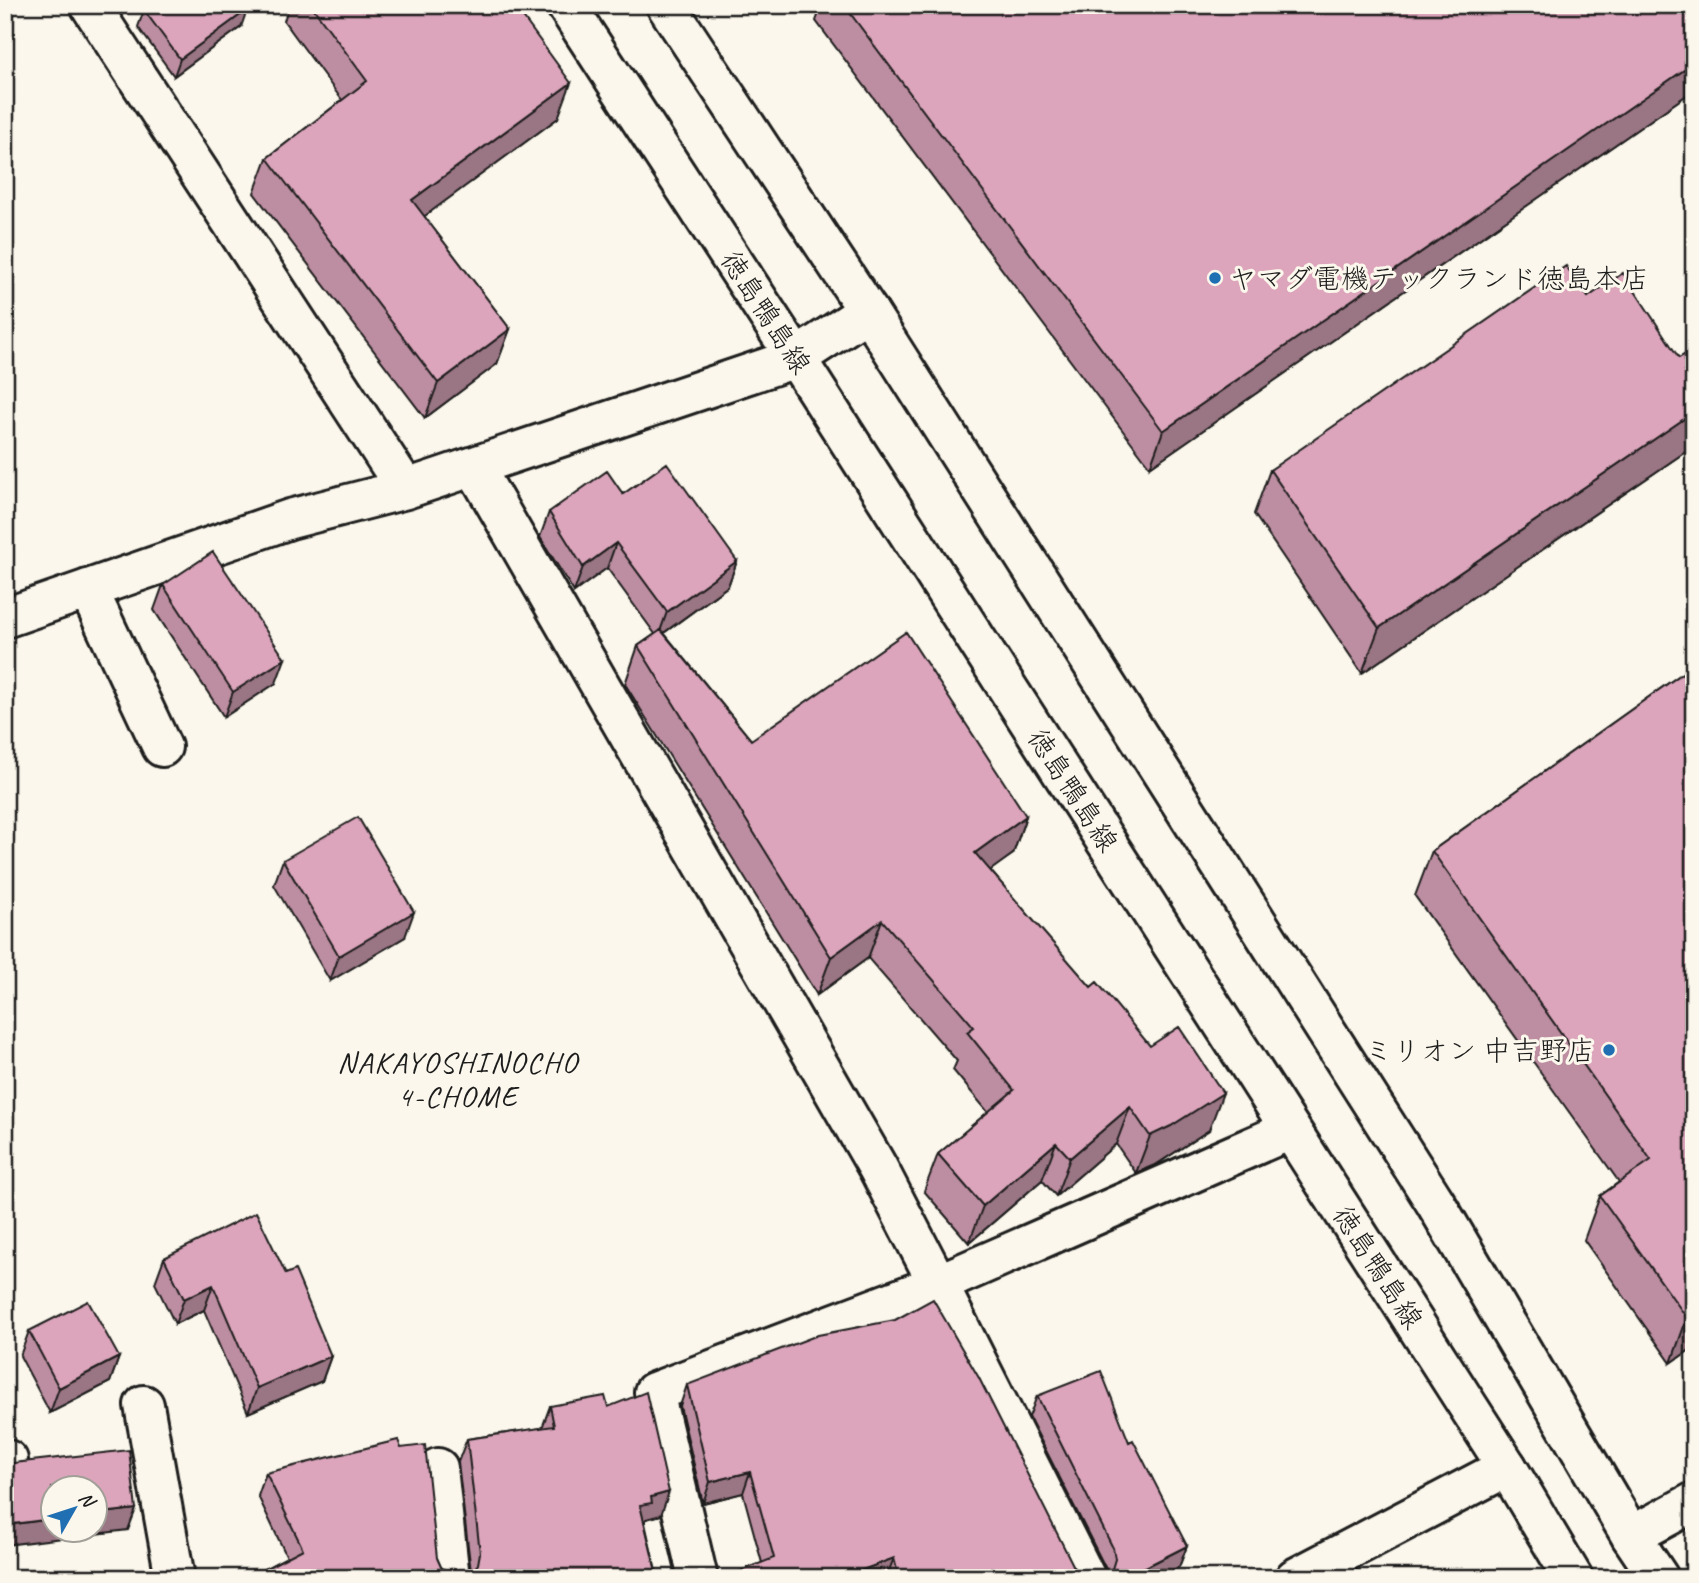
<svg xmlns="http://www.w3.org/2000/svg" width="1699" height="1583" font-family="Caveat,'Klee One',sans-serif">
  <style>
    .lines { fill: none; stroke-linecap: round; stroke-linejoin: round }
    .minor-casing { stroke: #1c1c1c; stroke-width: 44 }
    .major-casing { stroke: #1c1c1c; stroke-width: 44 }
    .minor { stroke: #fbf7ec; stroke-width: 38 }
    .major { stroke: #fbf7ec; stroke-width: 38 }
    .wall { fill: #bd8ea1; stroke: #1c1c1c; stroke-width: 2 }
    .shaded-wall { fill: #9a7483; stroke: #1c1c1c; stroke-width: 2 }
    .building { fill: #dca5bb; stroke: #1c1c1c; stroke-width: 2 }
    .poi-dot { fill: #1f6fb2; stroke: #fbf7ec; stroke-width: 2.5 }
    .labels { text-anchor: middle; dominant-baseline: central; stroke-width: 6; stroke-linejoin: round; paint-order: stroke }
    .poi-label { font-size: 28px; fill: #1c1c1c; stroke: #fbf7ec; text-anchor: start }
    .street-label { font-size: 28px; fill: #1c1c1c; stroke: #fbf7ec }
    .neighbourhood-label { font-size: 30px; letter-spacing: 2px; fill: #1c1c1c; stroke: #fbf7ec }
  </style>
  <rect width="100%" height="100%" fill="#fbf7ec"/>
  <filter id="ink" filterUnits="userSpaceOnUse"><feTurbulence type="fractalNoise" baseFrequency=".0143" numOctaves="2"/><feDisplacementMap in="SourceGraphic" scale="14" xChannelSelector="R" yChannelSelector="G"/><feConvolveMatrix kernelMatrix="1 2 1 2 8 2 1 2 1" color-interpolation-filters="sRGB"/></filter>
  <g filter="url(#ink)">
    <g class="lines">
      <defs>
        <path id="minor" d="M90 5 406 489
          M474 466 878 1168 938 1284 654 1392 698 1578
          M88 589 162 747
          M5 618 290 519 406 489 796 358 868 311
          M144 1405 175 1578
          M5 1459 8 1460
          M438 1468 450 1578
          M1631 1536 1694 1502
          M1086 1578 938 1284 1290 1130
          M1295 1578 1507 1467"/>
        <path id="major" d="M566 5 796 358 1507 1467 1573 1578
          M666 5 868 311 1435 1202 1631 1536 1659 1578"/>
      </defs>
      <use href="#minor" class="minor-casing"/>
      <use href="#major" class="major-casing"/>
      <use href="#minor" class="minor"/>
      <use href="#major" class="major"/>
    </g>
    <path class="wall" d="M289 5H514L558 118 424 216 510 329 497 364 425 418 254 193 267 158 342 100 284 21Z
      M822 5H1694V90L1150 467 816 21Z
      M144 10 241 27 174 76 138 27Z
      M1588 297 1679 358 1694 349V446L1362 673 1254 514 1270 470Z
      M623 494 737 561 728 586 664 633 751 740 1026 816 1013 854 990 870 1209 1130 1157 1164 1136 1173 1116 1144 1056 1196 1042 1180 969 1243 924 1191 938 1154 988 1112 953 1070 957 1061 868 958 817 995 625 684 638 646 655 634 607 568 574 592 540 537 549 512Z
      M163 585 276 683 224 717 154 610Z
      M1694 665V1347L1671 1363 1584 1240 1600 1196 1619 1182 1415 896 1432 851Z
      M283 860 405 937 330 981 274 885Z
      M164 1258 286 1274 331 1356 322 1381 248 1413 204 1310 175 1324 155 1283Z
      M29 1331 119 1357 110 1382 50 1413 20 1356Z
      M687 1385 1074 1567 1081 1575 1089 1578H736L738 1572 762 1563 743 1493 703 1503 680 1406Z
      M1037 1396 1129 1442 1187 1546 1179 1567 1104 1576 1107 1574 1106 1569 1029 1417Z
      M550 1406 608 1407 661 1515 646 1519 645 1523 657 1576V1578H247L287 1557 258 1496 266 1473 437 1558 441 1567 449 1574 462 1576 471 1572 458 1462 467 1439 542 1428Z"/>
    <path class="shaded-wall" d="M247 10 241 27 174 76 180 59Z
      M1694 63V90L1150 467 1163 431Z
      M571 83 558 118 399 235 412 200Z
      M510 329 497 364 425 418 438 383Z
      M1694 412V446L1362 673 1379 628Z
      M616 543 607 568 574 592 583 567Z
      M737 561 728 586 658 637 667 612Z
      M285 659 276 683 224 717 233 692Z
      M1026 816 1013 854 962 891 975 853Z
      M414 912 405 937 330 981 339 956Z
      M882 920 868 958 817 995 831 957Z
      M1223 1093 1209 1130 1157 1164 1136 1173 1150 1136Z
      M1130 1107 1116 1144 1056 1196 1070 1158Z
      M1056 1143 1042 1180 969 1243 983 1206Z
      M213 1285 204 1310 175 1324 184 1299Z
      M1694 1314V1347L1671 1363 1687 1318Z
      M331 1356 322 1381 248 1413 257 1388Z
      M119 1357 110 1382 50 1413 59 1388Z
      M750 1472 743 1493 703 1503 710 1482Z
      M669 1492 661 1515 646 1519 643 1526 640 1505 651 1497Z
      M136 1509 128 1530 5 1545V1525L52 1519V1530H94V1514Z
      M1187 1546 1179 1567 1158 1578H1124Z
      M894 1558 886 1578H841Z"/>
    <path class="building" d="M151 5H244L247 10 180 59 144 10Z
      M311 5H514L571 83 412 200 510 329 438 383 267 158 367 81Z
      M844 5H1694V63L1163 431Z
      M1566 266 1588 297 1623 273 1679 358 1694 349V412L1379 628 1270 470Z
      M667 463 737 561 667 612 616 543 583 567 549 512 607 471 623 494Z
      M213 552 285 659 233 692 163 585Z
      M661 630 751 740 906 632 1026 816 975 853 1091 987 1097 982 1150 1046 1179 1027 1223 1093 1171 1126 1150 1136 1130 1107 1070 1158 1056 1143 983 1206 938 1154 1014 1090 967 1032 974 1027 882 920 831 957 638 646Z
      M1694 665V1314L1687 1318 1600 1196 1651 1160 1432 851Z
      M358 817 414 912 339 956 283 860Z
      M256 1212 286 1274 295 1270 331 1356 257 1388 213 1285 184 1299 164 1258Z
      M933 1299 979 1378 1074 1567 1081 1575 1089 1578H899L894 1558 841 1578H740L738 1572 774 1558 750 1472 710 1482 687 1385 818 1335 895 1320Z
      M88 1301 119 1357 59 1388 29 1331Z
      M1101 1371 1129 1442 1133 1440 1187 1546 1124 1578H1096L1104 1576 1112 1569 1115 1559 1113 1548 1037 1396Z
      M646 1392 669 1492 651 1497 652 1503 640 1505 657 1576 651 1578H247L303 1549 266 1473 398 1440 401 1448 425 1445 437 1558 441 1567 449 1574 462 1576 471 1573 478 1564 480 1553 467 1439 554 1426 550 1406 605 1396 608 1407Z
      M129 1450 136 1509 94 1514V1488H52V1519L5 1525V1464Z"/>
  </g>
  <g class="poi-dot">
    <circle cx="1215" cy="278" r="7"/>
    <circle cx="1609" cy="1050" r="7"/>
  </g>
  <g class="labels">
    <g class="poi-label">
      <text x="1229" y="278">ヤマダ電機テックランド徳島本店</text>
      <text x="1595" y="1050" text-anchor="end">ミリオン 中吉野店</text>
    </g>
    <g class="street-label">
      <text transform="translate(766 312) rotate(57)">徳島鴨島線</text>
      <text transform="translate(1073 790) rotate(57)">徳島鴨島線</text>
      <text transform="translate(1378 1267) rotate(57)">徳島鴨島線</text>
    </g>
    <g class="neighbourhood-label">
      <text x="458" y="1062">NAKAYOSHINOCHO<tspan x="458" dy="34">4-CHOME</tspan></text>
    </g>
  </g>
  <rect width="1699" height="1583" fill="none" stroke="#fbf7ec" stroke-width="28"/>
  <rect x="14" y="14" width="1671" height="1555" fill="none" stroke="#1c1c1c" stroke-width="2.5" filter="url(#ink)"/>
  <g transform="translate(74 1509) rotate(51)"><circle r="33" fill="#fbf7ec" stroke="#a29f99" stroke-width="2"/>
  <path d="M0-5L12 26L0 18L-12 26Z" fill="#1f6fb2"/>
  <text y="-10" font-size="19" font-weight="bold" text-anchor="middle" fill="#1c1c1c">N</text>
  </g>
</svg>
